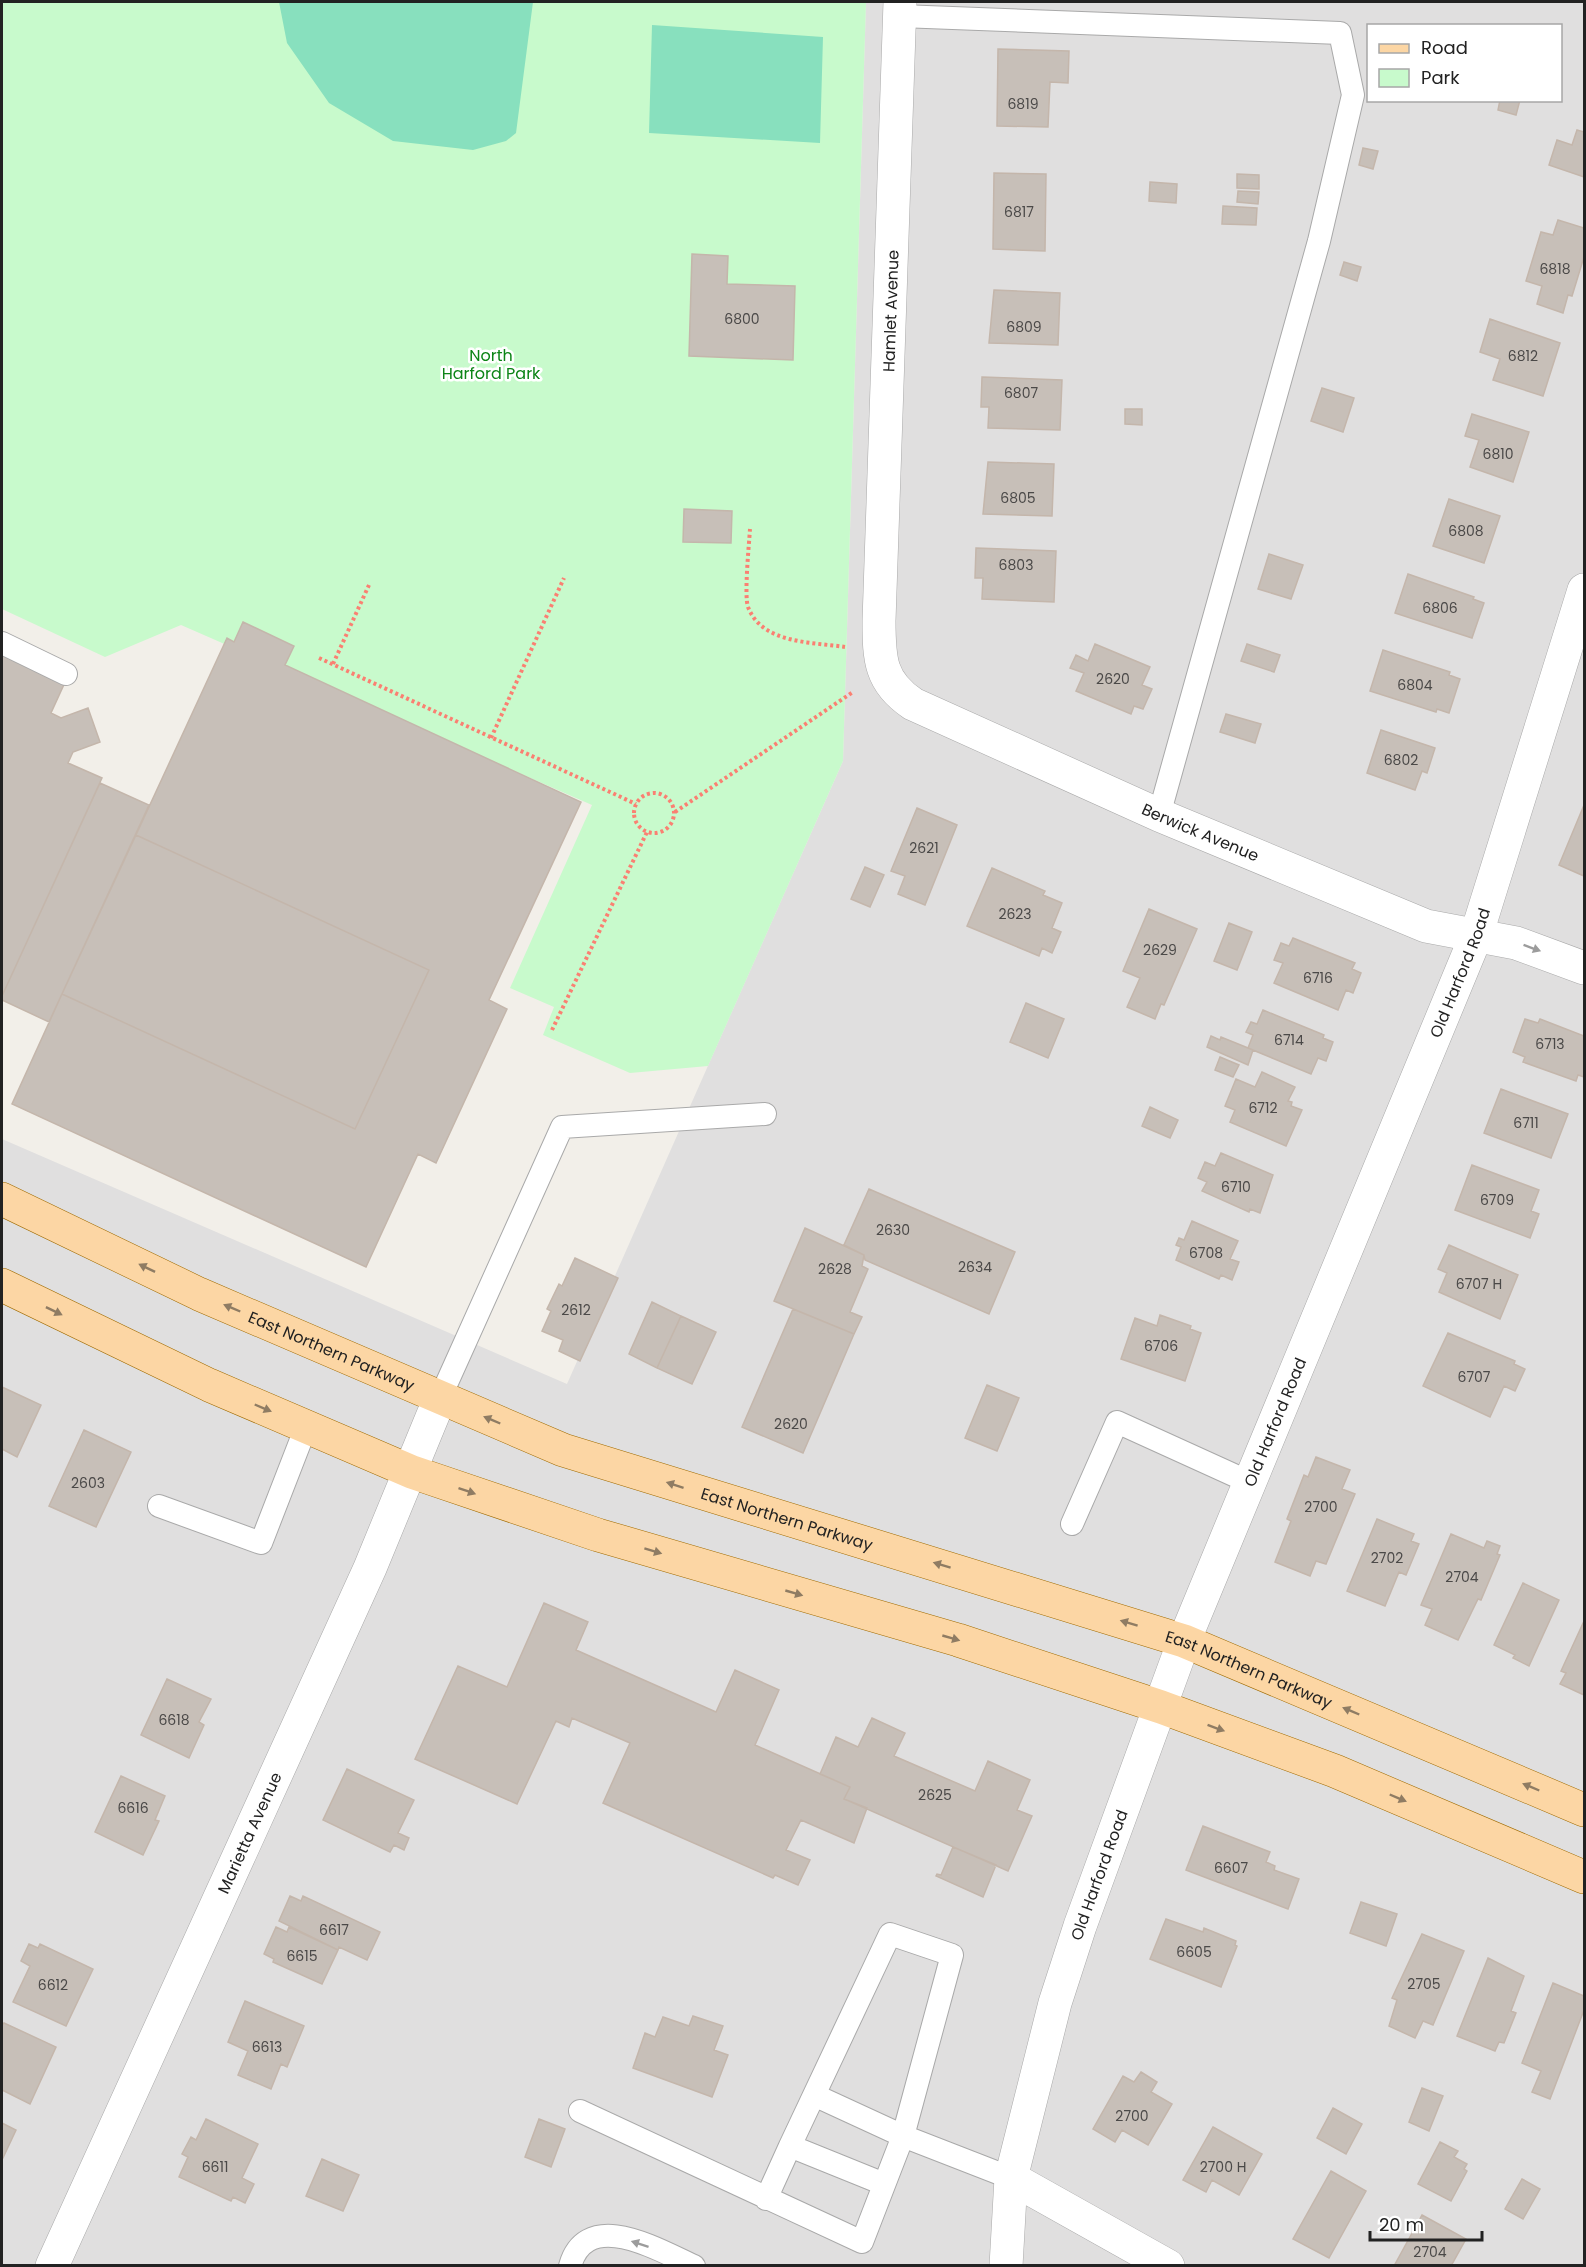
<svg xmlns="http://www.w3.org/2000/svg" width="1586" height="2267" font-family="Poppins,sans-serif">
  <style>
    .residential { fill: #e0dfdf; fill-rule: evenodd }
    .park { fill: #c8facc }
    .pitch { fill: #88e0be }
    .building { fill: #c7bfb8; stroke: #c4b6ab; stroke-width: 1.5 }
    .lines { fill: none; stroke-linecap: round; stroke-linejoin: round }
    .service-casing { stroke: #a9a9a9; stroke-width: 24 }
    .minor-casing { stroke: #a9a9a9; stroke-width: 34 }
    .tertiary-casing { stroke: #a9a9a9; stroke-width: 34 }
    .primary-casing { stroke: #a06b00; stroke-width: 34 }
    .path { stroke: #fa8072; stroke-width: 4; stroke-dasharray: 3 3; stroke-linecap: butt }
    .service { stroke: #fff; stroke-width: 22 }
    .minor { stroke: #fff; stroke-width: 33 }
    .tertiary { stroke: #fff; stroke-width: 33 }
    .primary { stroke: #fcd6a4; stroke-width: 33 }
    .oneway { fill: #9c9c9c }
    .oneway2 { fill: #8f7c63 }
    .labels { text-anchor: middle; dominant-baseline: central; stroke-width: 5; stroke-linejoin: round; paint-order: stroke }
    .number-label { font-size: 14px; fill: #4b4948 }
    .street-label { font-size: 16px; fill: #222; stroke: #fff }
    .park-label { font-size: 16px; fill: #0c8416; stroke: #fff }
  </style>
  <rect width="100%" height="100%" fill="#f2efe9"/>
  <path class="residential" d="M866 2H1584V2265L2 2266V1139L567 1384 843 761ZM1368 26H1560V100H1368Z"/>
  <path class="park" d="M2 2H866L843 761 708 1066 630 1073 543 1035 554 1007 510 988 592 805 181 625 105 657 2 609Z"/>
  <path class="pitch" d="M279 2H533L516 133 506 141 473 150 393 141 329 103 287 43Z
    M652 25 823 37 820 143 649 133Z"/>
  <path class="building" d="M998 49 1069 51 1068 83 1050 82 1048 127 997 126Z
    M1500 100H1520L1516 115 1498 110Z
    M1577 130 1584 132V177L1549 165 1557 140 1572 145Z
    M1363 148 1378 151 1373 169 1359 165Z
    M994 173 1046 174 1045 251 993 249Z
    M1237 174 1259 175V189L1237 188Z
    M1150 182 1177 184 1176 203 1149 201Z
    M1238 191 1259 192 1258 204 1237 202Z
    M1223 206 1257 208 1256 225 1222 224Z
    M1558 220 1584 228V257L1572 296 1568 295 1563 313 1537 304 1542 286 1526 281 1541 232 1553 235Z
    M692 254 728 256 727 284 795 286 793 360 689 356Z
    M1344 262 1361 267 1357 281 1340 275Z
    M994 290 1060 293 1058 345 989 343Z
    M1490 319 1560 343 1543 396 1493 380 1500 359 1480 352Z
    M982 377 1062 380 1060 430 988 428 989 407H981Z
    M1322 388 1354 398 1343 432 1311 421Z
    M1125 409H1142V425L1125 424Z
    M1472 414 1529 432 1513 482 1470 467 1479 440 1465 436Z
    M988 462 1054 464 1052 516 983 514Z
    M1449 499 1500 516 1484 563 1433 546Z
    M684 509 732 511 731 543 683 542Z
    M976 548 1056 551 1054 602 982 599 983 578H975Z
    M1269 554 1303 565 1291 599 1258 589Z
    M1408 574 1474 597 1473 599 1484 603 1472 638 1395 613Z
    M243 622 294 646 285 665 581 802 489 1000 507 1009 436 1163 418 1154 366 1267 12 1104 62 994 355 1129 429 970 136 835 227 638 234 642Z
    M1095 644 1150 667 1142 685 1152 689 1143 709 1134 706 1131 714 1076 691 1084 673 1070 668 1076 655 1088 661Z
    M1247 644 1280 655 1274 672 1241 661Z
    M2 650 66 680 51 713 61 718 88 708 100 742 73 752 68 763 102 778 2 996Z
    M1383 650 1450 672 1449 675 1460 679 1449 713 1437 709 1436 712 1370 691Z
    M1226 714 1261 724 1255 743 1220 732Z
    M1381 730 1435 748 1427 773 1422 771 1415 790 1367 773Z
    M100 783 149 805 49 1022 2 1000V996Z
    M1584 805V876L1559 865Z
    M917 808 957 825 925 905 898 894 905 876 891 871Z
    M136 835 429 970 355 1129 62 994Z
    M865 867 884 875 870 907 851 899Z
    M992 868 1045 891 1043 895 1062 903 1052 928 1061 932 1052 953 1042 948 1039 956 967 926Z
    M1149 909 1197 929 1164 1005 1161 1004 1155 1019 1127 1007 1140 978 1123 971Z
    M1229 923 1252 932 1237 970 1214 961Z
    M1293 938 1355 963 1352 969 1361 973 1353 993 1346 990 1338 1010 1274 983 1283 963 1274 960 1281 943 1289 946Z
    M1026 1003 1064 1019 1048 1058 1010 1042Z
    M1263 1010 1324 1035 1323 1038 1333 1042 1326 1061 1318 1058 1311 1074 1248 1048 1253 1035 1246 1032 1251 1022 1257 1024Z
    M1525 1019 1538 1023 1540 1019 1584 1036V1077L1578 1075 1576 1081 1523 1062 1525 1057 1513 1052Z
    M1211 1036 1220 1040 1221 1037 1253 1050 1248 1065 1207 1047Z
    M1220 1057 1239 1065 1233 1077 1215 1070Z
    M1262 1072 1295 1087 1288 1101 1292 1102 1291 1106 1302 1110 1286 1146 1230 1122 1235 1110 1225 1106 1236 1079 1255 1087Z
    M1501 1089 1568 1114 1551 1158 1484 1133Z
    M1150 1107 1178 1120 1170 1138 1142 1126Z
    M1221 1153 1273 1175 1260 1213 1250 1209 1249 1212 1202 1191 1207 1182 1198 1178 1205 1162 1215 1166Z
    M1472 1165 1539 1190 1531 1211 1539 1214 1530 1238 1455 1210Z
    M869 1189 1015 1252 989 1314 865 1260 864 1255 844 1245Z
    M1192 1221 1238 1241 1230 1259 1239 1262 1232 1280 1221 1275 1219 1279 1176 1260 1181 1247 1176 1245 1179 1238 1184 1240Z
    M805 1228 864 1255 862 1266 868 1269 850 1312 862 1317 854 1334 774 1301Z
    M1449 1245 1518 1275 1500 1319 1439 1292 1447 1273 1438 1269Z
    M575 1258 618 1278 580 1361 559 1351 563 1340 542 1331 551 1311 547 1309 559 1284 562 1286Z
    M652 1302 681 1316 657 1368 629 1354Z
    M793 1309 854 1334 803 1453 742 1427Z
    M1160 1315 1191 1326 1190 1329 1201 1333 1185 1381 1121 1359 1135 1318 1157 1326Z
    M681 1316 716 1332 692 1384 657 1368Z
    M1448 1333 1515 1361 1514 1364 1525 1369 1515 1391 1504 1386 1490 1417 1423 1386Z
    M987 1385 1019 1398 997 1451 965 1438Z
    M2 1387 41 1405 17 1457 2 1449Z
    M84 1430 131 1452 96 1527 49 1506Z
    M1316 1457 1350 1470 1342 1489 1355 1494 1326 1564 1316 1561 1310 1576 1275 1562 1291 1521 1287 1519 1304 1475 1308 1477Z
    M1377 1519 1414 1534 1411 1541 1419 1544 1406 1575 1399 1572 1385 1606 1347 1591Z
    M1451 1534 1484 1548 1487 1541 1500 1546 1497 1554 1500 1555 1481 1600 1478 1599 1458 1640 1425 1625 1432 1609 1421 1605Z
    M1523 1583 1559 1600 1529 1666 1513 1658 1515 1655 1494 1645Z
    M544 1603 588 1622 576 1650 716 1712 735 1670 779 1690 755 1745 850 1787 844 1799 867 1808 854 1843 801 1820 786 1850 810 1860 798 1885 775 1875 773 1878 603 1803 630 1743 572 1718 569 1727 556 1721 517 1804 415 1759 458 1666 507 1687Z
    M1584 1621V1695L1560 1684 1566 1673 1561 1671Z
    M167 1679 211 1699 199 1722 204 1725 189 1758 141 1735Z
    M872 1718 905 1733 894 1756 975 1791 988 1761 1030 1780 1017 1810 1032 1816 1008 1871 844 1799 850 1787 820 1774 836 1737 858 1747Z
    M347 1769 414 1800 398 1833 409 1838 404 1850 394 1845 390 1852 323 1820Z
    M121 1776 165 1796 155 1820 159 1821 143 1855 95 1832Z
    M1203 1826 1270 1852 1266 1862 1275 1866 1274 1870 1299 1879 1288 1909 1186 1870Z
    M953 1847 996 1865 983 1897 936 1876 937 1874 941 1875Z
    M290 1896 301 1901 303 1896 380 1932 367 1960 339 1947 338 1950 279 1921Z
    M1361 1902 1397 1914 1386 1946 1350 1933Z
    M1166 1919 1203 1932 1204 1928 1236 1941 1235 1945 1237 1946 1221 1987 1150 1959Z
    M276 1927 287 1932 289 1927 338 1950 322 1984 273 1962 274 1959 264 1954Z
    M1422 1934 1464 1951 1433 2025 1423 2021 1415 2038 1389 2026 1397 2000 1392 1998Z
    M29 1944 38 1948 40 1944 93 1969 66 2026 13 2002 30 1966 21 1961Z
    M1488 1958 1524 1976 1511 2011 1516 2013 1504 2043 1499 2042 1495 2051 1457 2036Z
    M1553 1983 1584 1996V2010L1550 2099 1532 2092 1541 2071 1522 2063Z
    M245 2001 304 2026 287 2067 281 2064 271 2089 238 2075 248 2051 228 2042Z
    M693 2016 723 2026 714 2050 728 2055 712 2097 633 2068 645 2033 655 2037 663 2017 689 2026Z
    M4 2023 56 2047 30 2104 2 2090V2025Z
    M1141 2072 1157 2082 1151 2092 1172 2104 1148 2145 1122 2130 1115 2142 1093 2129 1123 2076 1134 2082Z
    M1422 2088 1443 2096 1429 2131 1409 2122Z
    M1333 2108 1362 2124 1346 2154 1317 2138Z
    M206 2119 258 2144 242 2178 254 2184 245 2203 233 2197 231 2201 179 2177 188 2157 182 2154 191 2137 196 2140Z
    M539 2119 565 2129 551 2167 525 2157Z
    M2 2123 16 2130 2 2160Z
    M1213 2127 1262 2154 1239 2195 1212 2180 1206 2192 1183 2180Z
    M1440 2142 1458 2151 1454 2157 1467 2164 1464 2169 1467 2171 1451 2201 1418 2184Z
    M322 2159 359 2175 343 2211 306 2196Z
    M1331 2171 1366 2191 1329 2258 1293 2239Z
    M1522 2179 1540 2189 1523 2219 1505 2209Z
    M1422 2215 1466 2239 1451 2266H1394Z"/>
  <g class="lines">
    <defs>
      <path id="service" d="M900 16 1340 33 1353 95 1319 241 1159 815
        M2 643 66 674
        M440 1398 562 1127 765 1114
        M159 1506 261 1543 306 1427
        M1072 1524 1117 1422 1249 1482
        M580 2111 862 2242 903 2136 1011 2178
        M790 2146 890 1934 952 1955 903 2136 814 2095
        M766 2199 790 2146 884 2184
        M570 2266C587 2207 658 2250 694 2266"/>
      <g id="minor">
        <path id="s1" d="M900 2 879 621C879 659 880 682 913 704L1159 815 1426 926 1516 943 1584 968"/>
        <path d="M1011 2178 1168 2266"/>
        <path id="s2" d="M52 2266 370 1568 440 1398"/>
      </g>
      <g id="tertiary">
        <path id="s3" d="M1006 2266 1011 2178 1055 2003 1080 1926 1184 1641 1476 936 1584 590"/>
      </g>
      <g id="primary">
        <path id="s4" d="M2 1199 199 1294 563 1450 1184 1641 1584 1810"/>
        <path d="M2 1285 209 1385 412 1472 598 1535 958 1640 1161 1707 1335 1771 1584 1877"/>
      </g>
    </defs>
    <use href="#service" class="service-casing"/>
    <use href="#minor" class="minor-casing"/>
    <use href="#tertiary" class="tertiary-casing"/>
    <use href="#primary" class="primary-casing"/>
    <path class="path" d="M750 529C749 545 744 595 748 607 762 644 812 642 845 647
      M319 658 636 804
      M333 664 369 585
      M491 738 564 578
      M634 813a20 20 0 1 1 40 0a20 20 0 1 1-40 0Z
      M675 812 853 692
      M552 1030 647 832"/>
    <use href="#service" class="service"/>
    <use href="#minor" class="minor"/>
    <use href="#tertiary" class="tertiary"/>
    <use href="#primary" class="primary"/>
  </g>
  <defs><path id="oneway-solid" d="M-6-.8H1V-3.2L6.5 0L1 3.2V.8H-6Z" transform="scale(1.5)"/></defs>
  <g class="oneway">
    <use href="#oneway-solid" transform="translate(1532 948) rotate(20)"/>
    <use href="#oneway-solid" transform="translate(640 2244) rotate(-162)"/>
  </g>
  <g class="oneway2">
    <use href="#oneway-solid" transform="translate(147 1268) rotate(-154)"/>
    <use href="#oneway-solid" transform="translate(232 1308) rotate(-157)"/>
    <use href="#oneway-solid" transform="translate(54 1311) rotate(26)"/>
    <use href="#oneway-solid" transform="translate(263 1408) rotate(23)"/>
    <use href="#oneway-solid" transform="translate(492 1420) rotate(-157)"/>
    <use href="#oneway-solid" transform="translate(675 1485) rotate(-162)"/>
    <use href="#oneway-solid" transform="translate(467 1491) rotate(19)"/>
    <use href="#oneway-solid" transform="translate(653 1551) rotate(17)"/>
    <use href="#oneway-solid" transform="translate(942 1565) rotate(-163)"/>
    <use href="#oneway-solid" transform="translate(794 1593) rotate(16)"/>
    <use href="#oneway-solid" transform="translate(1129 1623) rotate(-163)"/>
    <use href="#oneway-solid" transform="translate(951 1638) rotate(16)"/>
    <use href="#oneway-solid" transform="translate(1351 1711) rotate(-157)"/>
    <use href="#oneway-solid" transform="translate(1216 1728) rotate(20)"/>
    <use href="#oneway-solid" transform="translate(1531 1787) rotate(-157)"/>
    <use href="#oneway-solid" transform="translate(1398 1798) rotate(23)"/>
  </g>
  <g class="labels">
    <g class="number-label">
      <text x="1023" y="104">6819</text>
      <text x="1019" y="212">6817</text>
      <text x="1555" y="269">6818</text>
      <text x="742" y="319">6800</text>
      <text x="1024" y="327">6809</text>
      <text x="1523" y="356">6812</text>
      <text x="1021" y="393">6807</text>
      <text x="1498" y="454">6810</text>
      <text x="1018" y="498">6805</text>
      <text x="1466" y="531">6808</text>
      <text x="1016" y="565">6803</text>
      <text x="1440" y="608">6806</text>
      <text x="1113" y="679">2620</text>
      <text x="1415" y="685">6804</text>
      <text x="1401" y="760">6802</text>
      <text x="924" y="848">2621</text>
      <text x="1015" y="914">2623</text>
      <text x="1160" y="950">2629</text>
      <text x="1318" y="978">6716</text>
      <text x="1289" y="1040">6714</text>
      <text x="1550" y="1044">6713</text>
      <text x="1263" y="1108">6712</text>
      <text x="1526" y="1123">6711</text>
      <text x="1236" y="1187">6710</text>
      <text x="1497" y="1200">6709</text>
      <text x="893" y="1230">2630</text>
      <text x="1206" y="1253">6708</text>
      <text x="975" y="1267">2634</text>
      <text x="835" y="1269">2628</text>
      <text x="1479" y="1284">6707 H</text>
      <text x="576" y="1310">2612</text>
      <text x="1161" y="1346">6706</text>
      <text x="1474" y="1377">6707</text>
      <text x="791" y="1424">2620</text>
      <text x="88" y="1483">2603</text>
      <text x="1321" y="1507">2700</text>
      <text x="1387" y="1558">2702</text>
      <text x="1462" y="1577">2704</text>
      <text x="174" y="1720">6618</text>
      <text x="935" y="1795">2625</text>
      <text x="133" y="1808">6616</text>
      <text x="1231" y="1868">6607</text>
      <text x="334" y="1930">6617</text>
      <text x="1194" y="1952">6605</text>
      <text x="302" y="1956">6615</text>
      <text x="1424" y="1984">2705</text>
      <text x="53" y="1985">6612</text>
      <text x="267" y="2047">6613</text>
      <text x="1132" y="2116">2700</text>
      <text x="215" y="2167">6611</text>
      <text x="1223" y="2167">2700 H</text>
      <text x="1430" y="2252">2704</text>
    </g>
    <g class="street-label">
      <text transform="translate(891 311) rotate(-88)">Hamlet Avenue</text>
      <text stroke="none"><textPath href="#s1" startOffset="1029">Berwick Avenue</textPath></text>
      <text stroke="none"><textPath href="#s3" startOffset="1376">Old Harford Road</textPath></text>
      <text stroke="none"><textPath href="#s4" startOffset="363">East Northern Parkway</textPath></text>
      <text stroke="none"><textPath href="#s3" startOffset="890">Old Harford Road</textPath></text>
      <text stroke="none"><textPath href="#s4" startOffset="849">East Northern Parkway</textPath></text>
      <text stroke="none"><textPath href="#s4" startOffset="1335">East Northern Parkway</textPath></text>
      <text stroke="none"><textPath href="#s2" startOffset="476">Marietta Avenue</textPath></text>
      <text stroke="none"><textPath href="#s3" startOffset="404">Old Harford Road</textPath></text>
    </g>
    <g class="park-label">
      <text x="491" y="355">North<tspan x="491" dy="18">Harford Park</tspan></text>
    </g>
  </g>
  <rect width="1586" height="2267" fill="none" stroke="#222222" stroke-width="6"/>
  <rect x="1367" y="24" width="195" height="78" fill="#ffffff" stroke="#a7a7a7" stroke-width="1.5"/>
  <rect x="1379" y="44" width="30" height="9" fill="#fcd6a4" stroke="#a7a7a7" stroke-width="1.5"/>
  <text x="1421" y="54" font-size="18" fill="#222222">Road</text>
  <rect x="1379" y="69" width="30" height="18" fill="#c8facc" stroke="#a7a7a7" stroke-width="1.5"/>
  <text x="1421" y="84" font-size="18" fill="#222222">Park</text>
  <path d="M1370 2231v9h112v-9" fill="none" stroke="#222222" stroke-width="3"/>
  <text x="1379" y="2231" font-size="18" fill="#222222" stroke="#ffffff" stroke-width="4.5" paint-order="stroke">20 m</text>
</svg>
